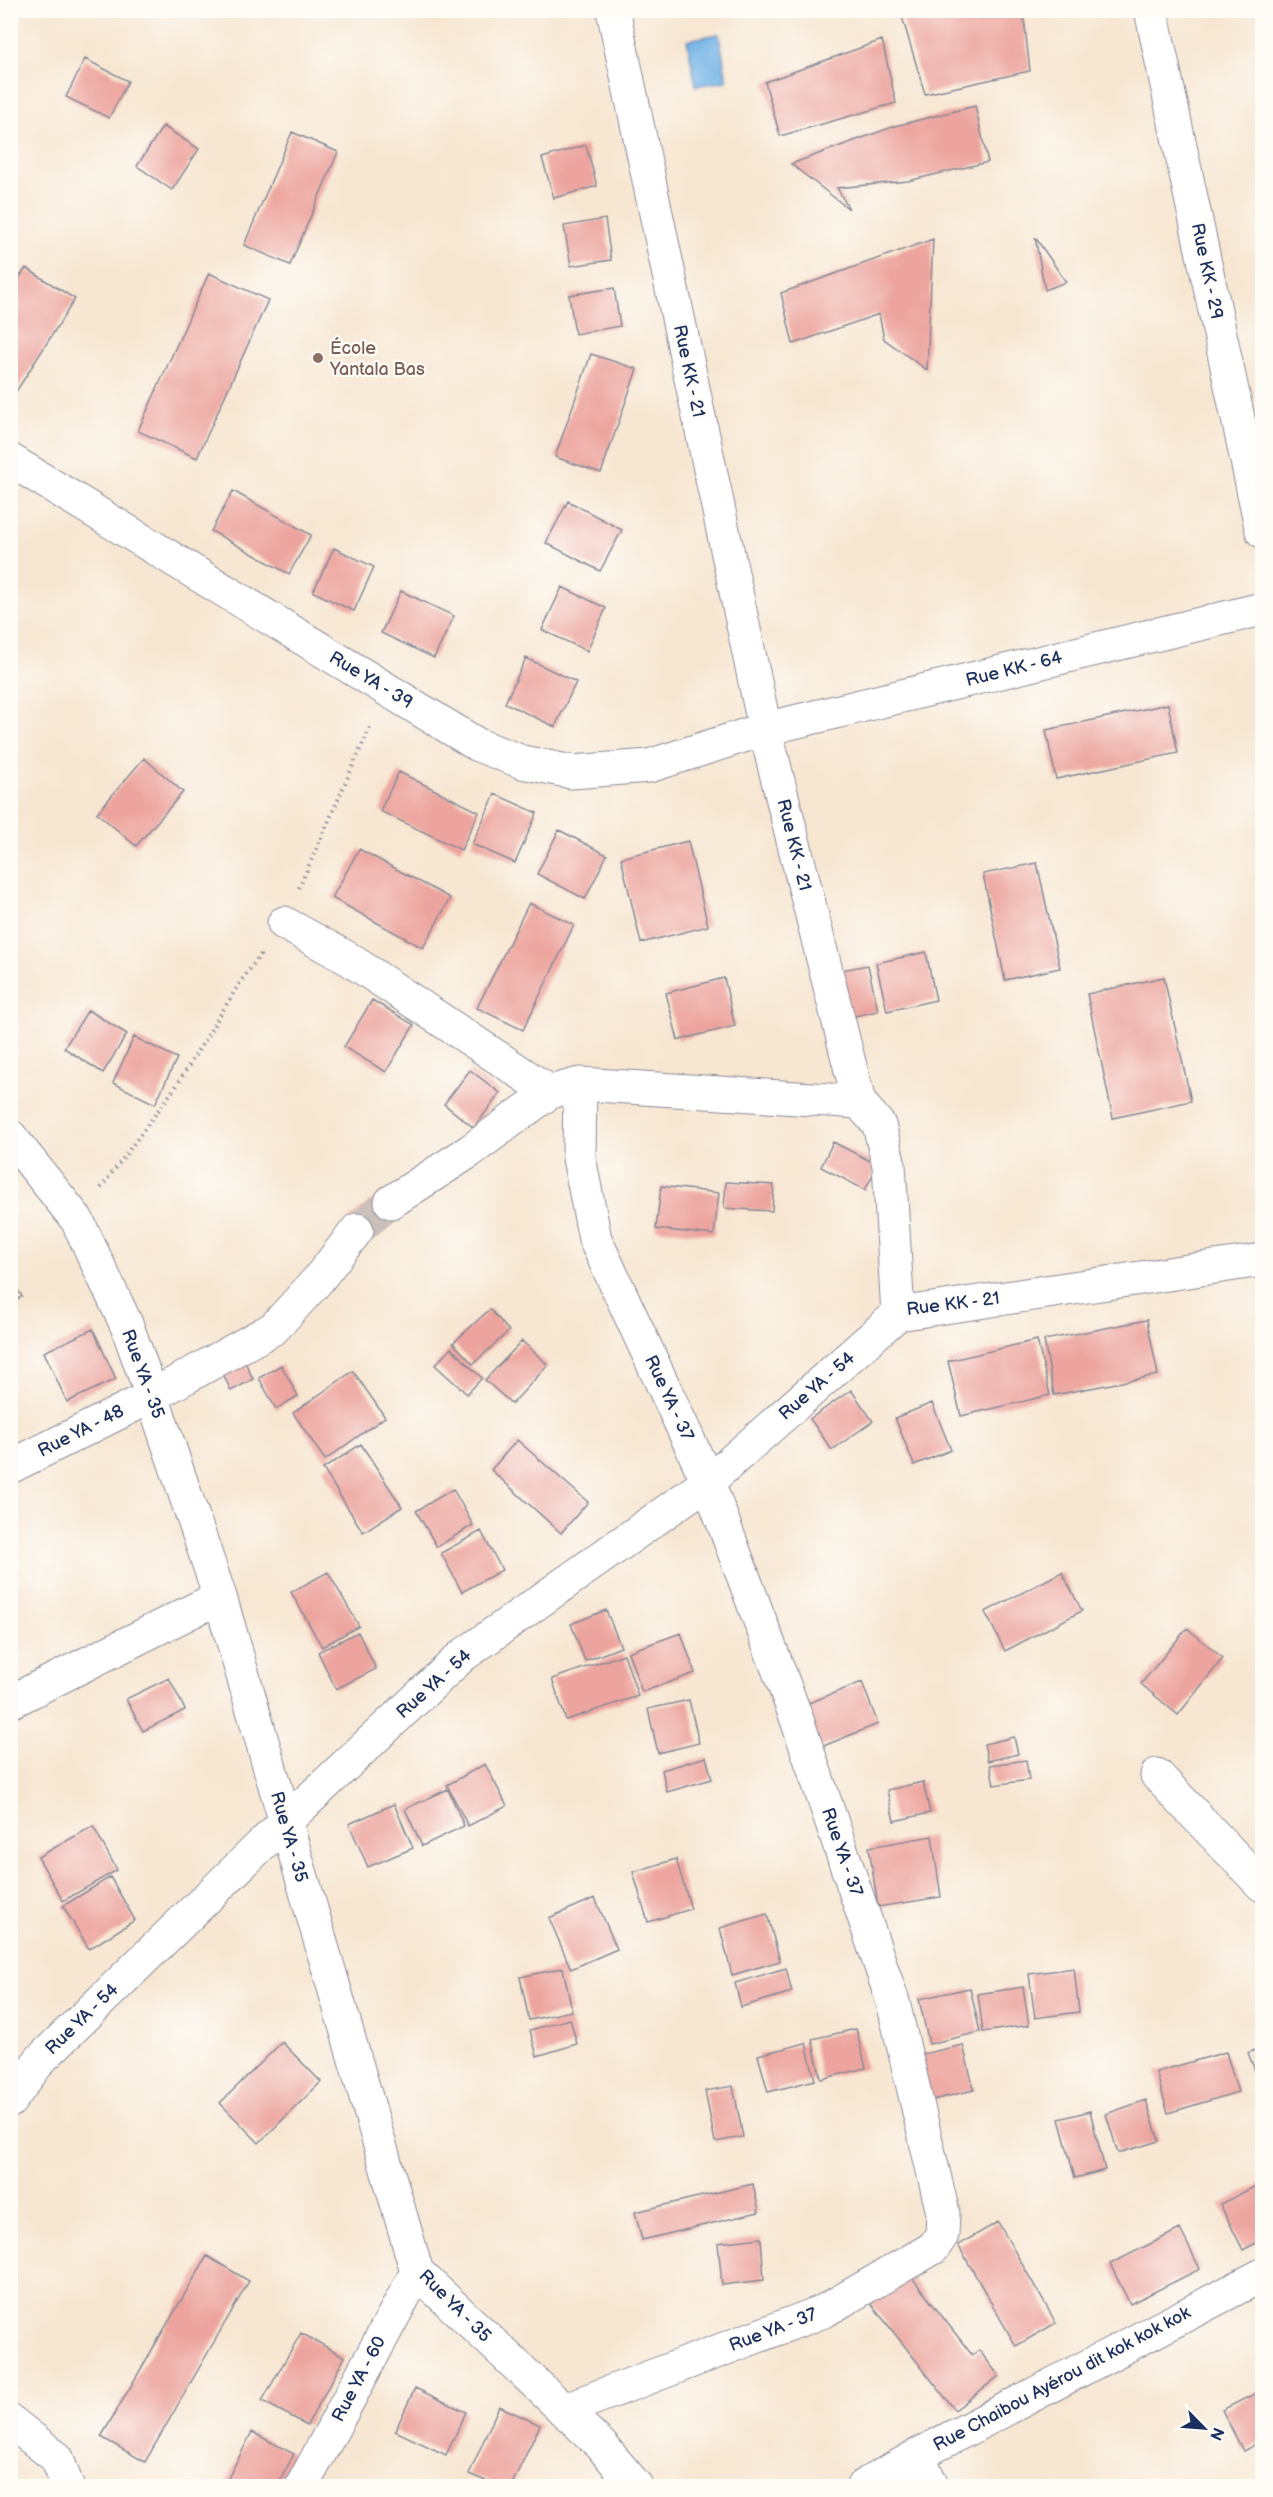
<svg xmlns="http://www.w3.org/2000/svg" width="1273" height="2497" font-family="'Balsamiq Sans',sans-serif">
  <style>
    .water { fill: #71b2e6; stroke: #4670a2; stroke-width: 1.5 }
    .building { fill: #eda49e }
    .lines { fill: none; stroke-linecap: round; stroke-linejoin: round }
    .street-tunnel { stroke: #cbc1ba; stroke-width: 33; stroke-dasharray: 33 16; stroke-linecap: butt }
    .street-casing { stroke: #898a98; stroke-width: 35 }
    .path { stroke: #898a98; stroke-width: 4; stroke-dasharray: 1.5 4.5; stroke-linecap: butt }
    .street { stroke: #fff; stroke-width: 33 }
    .education-dot { fill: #8d6e63; stroke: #fdfcf7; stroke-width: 2 }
    .labels { text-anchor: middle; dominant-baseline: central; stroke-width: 4.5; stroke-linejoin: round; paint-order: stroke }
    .street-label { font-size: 18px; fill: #1b2f5e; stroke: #fdfcf7 }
    .education-label { font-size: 18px; fill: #785e54; stroke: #fdfcf7; text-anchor: start }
  </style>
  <rect width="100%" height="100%" fill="#fdfcf7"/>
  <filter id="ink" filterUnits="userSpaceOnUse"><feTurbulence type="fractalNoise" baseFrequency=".0167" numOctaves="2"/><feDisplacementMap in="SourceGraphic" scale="12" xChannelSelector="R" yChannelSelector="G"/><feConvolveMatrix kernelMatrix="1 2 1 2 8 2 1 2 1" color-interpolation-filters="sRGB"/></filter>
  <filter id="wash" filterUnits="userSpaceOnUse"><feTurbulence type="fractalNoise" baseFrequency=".008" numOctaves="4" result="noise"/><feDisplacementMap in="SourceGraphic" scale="24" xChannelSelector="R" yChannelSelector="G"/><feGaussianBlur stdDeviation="1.35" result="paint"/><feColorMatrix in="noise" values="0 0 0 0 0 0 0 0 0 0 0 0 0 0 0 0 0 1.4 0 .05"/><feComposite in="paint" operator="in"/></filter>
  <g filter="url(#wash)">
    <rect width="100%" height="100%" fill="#f7e6d1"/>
    <path class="water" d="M719 34 727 81 696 86 687 40Z"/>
    <g id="blocks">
      <path class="building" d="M900 10H1023L1030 71 925 94Z
        M882 40 896 103 780 136 765 82Z
        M85 59 128 81 109 118 66 97Z
        M975 106 988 162 908 181 837 188 849 209 791 164 895 126Z
        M163 126 199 149 172 190 137 166Z
        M292 132 338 152 290 265 244 245Z
        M586 145 597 186 554 198 542 158Z
        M605 219 611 260 571 266 564 226Z
        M1035 237 1066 282 1045 290Z
        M933 239 927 370 884 339 879 314 793 344 781 293Z
        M26 268 75 299 12 398 10 291Z
        M209 273 268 300 197 458 138 431Z
        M614 288 620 326 575 334 569 295Z
        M591 354 637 369 601 473 555 457Z
        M233 491 311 535 289 574 211 531Z
        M568 501 622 530 600 571 546 543Z
        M334 548 374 567 354 611 313 592Z
        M562 587 606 608 587 651 542 630Z
        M401 591 454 616 434 658 381 633Z
        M526 658 576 682 555 727 505 703Z
        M1168 704 1178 753 1056 779 1046 730Z
        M144 758 183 792 136 846 97 813Z
        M399 772 479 812 461 850 380 811Z
        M495 794 537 813 515 863 472 844Z
        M559 830 607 855 585 899 537 874Z
        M688 841 708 926 641 943 621 858Z
        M359 849 450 898 423 948 332 898Z
        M1037 863 1060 968 1005 980 983 874Z
        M529 903 574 925 523 1030 477 1008Z
        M926 952 936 1000 887 1011 876 963Z
        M868 965 878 1011 850 1017 841 970Z
        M1164 977 1191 1101 1113 1118 1087 994Z
        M724 978 735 1026 678 1040 666 993Z
        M372 1000 414 1025 386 1072 344 1047Z
        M88 1010 127 1034 103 1073 64 1048Z
        M134 1037 177 1058 155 1104 113 1083Z
        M470 1070 500 1093 474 1128 444 1104Z
        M833 1142 878 1165 865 1190 821 1167Z
        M726 1182 774 1185 772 1211 724 1208Z
        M661 1186 719 1193 714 1235 656 1229Z
        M382 1192 399 1213 366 1240 349 1219Z
        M10 1280 22 1296 10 1304Z
        M490 1309 509 1331 473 1364 453 1343Z
        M1147 1320 1158 1375 1054 1395 1044 1340Z
        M93 1329 116 1379 67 1402 44 1352Z
        M1037 1340 1050 1395 961 1416 948 1361Z
        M522 1341 548 1365 512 1404 485 1380Z
        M451 1348 482 1378 467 1394 435 1365Z
        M243 1358 253 1379 231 1391 221 1369Z
        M281 1365 298 1396 276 1409 259 1378Z
        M353 1371 385 1417 325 1460 293 1413Z
        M851 1390 873 1421 832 1450 810 1419Z
        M932 1403 951 1450 914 1465 895 1418Z
        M517 1440 588 1502 561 1533 491 1470Z
        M361 1444 402 1507 363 1532 323 1469Z
        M453 1489 473 1525 437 1547 416 1511Z
        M481 1531 502 1570 462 1592 441 1553Z
        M328 1572 359 1626 322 1647 291 1592Z
        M1062 1572 1082 1611 1005 1651 985 1612Z
        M606 1610 621 1647 585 1661 571 1624Z
        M1187 1628 1223 1658 1178 1715 1141 1684Z
        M358 1632 376 1669 336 1689 318 1652Z
        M681 1633 695 1673 642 1692 628 1652Z
        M624 1654 638 1696 566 1720 552 1679Z
        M169 1678 185 1710 143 1731 126 1699Z
        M862 1682 878 1724 821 1747 804 1705Z
        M689 1700 699 1743 658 1753 648 1709Z
        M1014 1737 1018 1754 988 1761 984 1744Z
        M706 1757 712 1779 667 1792 662 1770Z
        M1026 1760 1029 1780 994 1785 990 1765Z
        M485 1764 507 1806 468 1826 447 1785Z
        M923 1782 930 1813 894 1821 887 1790Z
        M448 1789 464 1826 422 1846 405 1809Z
        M394 1804 413 1848 368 1867 349 1824Z
        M93 1826 117 1870 63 1901 38 1857Z
        M932 1836 941 1897 878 1907 869 1847Z
        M676 1859 691 1909 648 1922 633 1872Z
        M110 1877 135 1920 89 1949 63 1906Z
        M595 1898 617 1949 571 1969 549 1918Z
        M767 1914 780 1961 732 1975 720 1928Z
        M563 1968 572 2011 529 2020 520 1977Z
        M786 1968 792 1992 741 2007 735 1983Z
        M1074 1968 1079 2012 1035 2018 1029 1974Z
        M1023 1987 1029 2025 983 2032 978 1994Z
        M970 1988 980 2032 929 2044 919 1999Z
        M570 2019 577 2044 537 2056 530 2030Z
        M856 2029 866 2068 821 2079 812 2039Z
        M282 2042 321 2082 259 2143 220 2103Z
        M806 2043 815 2080 768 2092 758 2055Z
        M963 2045 974 2090 924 2102 914 2056Z
        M1262 2047V2087L1248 2053Z
        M1226 2052 1238 2092 1168 2113 1156 2072Z
        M733 2086 743 2137 715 2142 705 2091Z
        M1146 2100 1159 2141 1118 2153 1106 2114Z
        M1090 2111 1105 2170 1075 2178 1059 2119Z
        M1262 2183V2240L1243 2250 1220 2204Z
        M753 2184 759 2212 642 2240 635 2212Z
        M998 2222 1056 2323 1016 2346 958 2245Z
        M1180 2229 1200 2269 1130 2304 1110 2264Z
        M761 2238 764 2280 722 2285 718 2243Z
        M207 2256 249 2281 145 2462 101 2437Z
        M907 2271 972 2355 979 2350 999 2376 955 2410 869 2301Z
        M301 2333 345 2357 307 2425 262 2401Z
        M415 2388 466 2412 446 2455 395 2431Z
        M1262 2390V2441L1243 2451 1222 2410Z
        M499 2406 540 2425 511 2486H498L469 2474Z
        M252 2432 294 2454 277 2486H224Z"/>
    </g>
  </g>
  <g filter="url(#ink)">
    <use href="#blocks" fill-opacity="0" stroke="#898a98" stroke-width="1.5"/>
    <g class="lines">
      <path class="street-tunnel" d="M357 1230 391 1202"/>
      <defs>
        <path id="street" d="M613 10 765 729 859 1102 879 1125 889 1165 898 1314 1262 1260
          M1151 10 1262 531
          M10 460 478 745 522 762 572 772 649 766 765 729 1262 609
          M284 923 349 959 550 1092 580 1084 859 1102
          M10 1136 77 1220 127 1326 152 1396 220 1597 417 2272 600 2444 636 2486
          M391 1202 470 1151 550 1092
          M10 1467 152 1396 274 1328 317 1281 357 1230
          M10 1702 220 1597
          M1157 1775 1262 1885
          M10 2101 40 2060 285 1822 462 1656 708 1482 898 1314
          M563 2410 824 2311 933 2248 942 2235 943 2213 893 2002 796 1717 708 1482 595 1239 579 1158 580 1084
          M10 2421 57 2458 67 2486
          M918 2455 932 2486
          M302 2486 417 2272
          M863 2486 918 2455 1262 2275"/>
      </defs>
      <use href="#street" class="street-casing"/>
      <path class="path" d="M299 888 371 725
        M101 1188 177 1085 241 981 261 954"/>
      <use href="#street" class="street"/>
    </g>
  </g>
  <circle class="education-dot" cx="318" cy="358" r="6"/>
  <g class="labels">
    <g class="street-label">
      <text transform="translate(1207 271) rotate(78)">Rue KK - 29</text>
      <text transform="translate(689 371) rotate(78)">Rue KK - 21</text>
      <text transform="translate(1014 669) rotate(-14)">Rue KK - 64</text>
      <text transform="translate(371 680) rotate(31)">Rue YA - 39</text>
      <text transform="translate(794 845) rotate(76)">Rue KK - 21</text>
      <text transform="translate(953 1304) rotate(-7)">Rue KK - 21</text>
      <text transform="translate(143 1374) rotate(70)">Rue YA - 35</text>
      <text transform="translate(817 1386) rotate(-41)">Rue YA - 54</text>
      <text transform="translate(669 1398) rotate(65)">Rue YA - 37</text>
      <text transform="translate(81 1431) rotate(-27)">Rue YA - 48</text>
      <text transform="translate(434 1684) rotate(-42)">Rue YA - 54</text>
      <text transform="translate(289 1837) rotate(74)">Rue YA - 35</text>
      <text transform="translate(842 1852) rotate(71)">Rue YA - 37</text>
      <text transform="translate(82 2019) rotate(-44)">Rue YA - 54</text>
      <text transform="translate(455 2306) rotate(45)">Rue YA - 35</text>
      <text transform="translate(773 2330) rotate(-21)">Rue YA - 37</text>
      <text transform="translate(359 2379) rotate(-62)">Rue YA - 60</text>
      <text transform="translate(1062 2379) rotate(-28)">Rue Chaibou Ayérou dit kok kok kok</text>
    </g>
    <g class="education-label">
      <text x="330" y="348">École<tspan x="330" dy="21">Yantala Bas</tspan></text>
    </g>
  </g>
  <rect width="1273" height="2497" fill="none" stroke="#fdfcf7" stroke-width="36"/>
  <g transform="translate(1204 2428) rotate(115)" stroke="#fdfcf7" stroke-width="4.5" paint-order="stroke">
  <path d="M0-4.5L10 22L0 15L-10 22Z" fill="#1b2f5e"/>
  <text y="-9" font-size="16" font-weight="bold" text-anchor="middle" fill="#1b2f5e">N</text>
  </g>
</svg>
